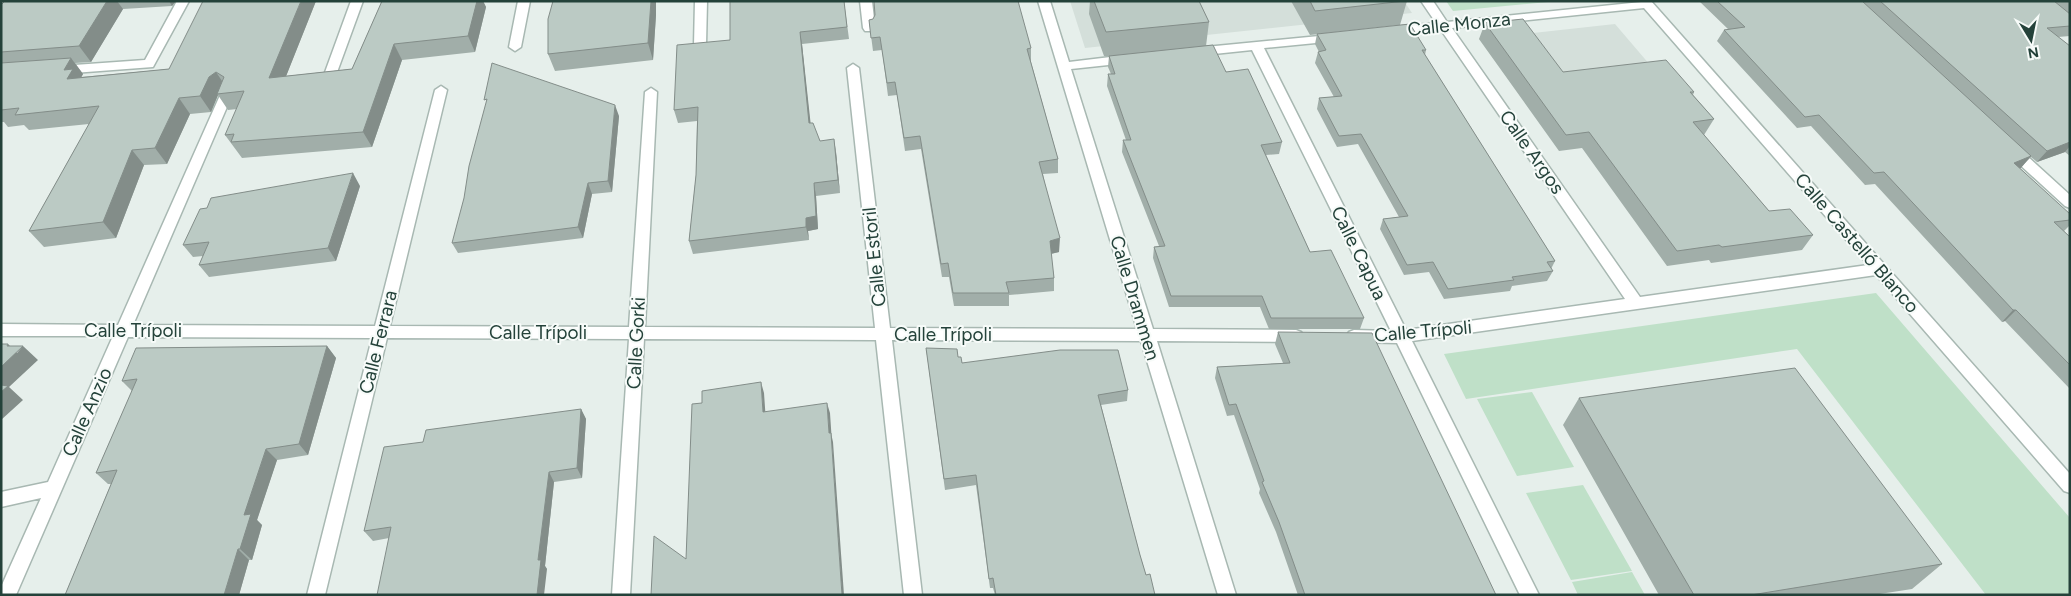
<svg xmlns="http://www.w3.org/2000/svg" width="2071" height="596" font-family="Figtree,sans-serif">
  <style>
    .built { fill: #d4dfda }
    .green { fill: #bfe0c8 }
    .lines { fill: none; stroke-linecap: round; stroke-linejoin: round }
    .street-casing { stroke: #a8b8b2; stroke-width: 3 }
    .street { fill: #fff; fill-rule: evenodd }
    .wall { fill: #a1aea9 }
    .shaded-wall { fill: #838d89 }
    .building { fill: #bbcac4; stroke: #838d89 }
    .labels { text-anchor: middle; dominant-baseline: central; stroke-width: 4; stroke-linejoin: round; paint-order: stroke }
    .street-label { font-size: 19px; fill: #24423a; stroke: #f7fbf9 }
  </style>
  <rect width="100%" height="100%" fill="#e6efeb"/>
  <path class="built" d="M1070 1H1404L1412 13 1085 48Z
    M1615 24 1686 107 1541 125 1479 39Z"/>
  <path class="green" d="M1446 1H1559L1453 11Z
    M1876 293 2070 518V595H1986L1797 349 1466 399 1444 354Z
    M1532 392 1574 467 1517 476 1477 399Z
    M1583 485 1632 571 1571 580 1526 493Z
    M1632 572 1645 595H1578L1572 582Z"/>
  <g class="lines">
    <defs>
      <path id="street" d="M177 1H189L153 67 60 74 54 70 60 66 145 60Z
        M351 1H363L336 75 330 79 326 78 324 75Z
        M518 1H530L521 47 515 51 509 47Z
        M695 1H707L706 45 700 49 694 45Z
        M860 1H872L875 28 873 31H865L863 28Z
        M1038 1H1050L1069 62 1127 55 1133 59 1127 63 1071 69 1153 329 1296 330 1301 332 1304 336 1301 340 1296 342 1157 341 1236 595H1218L1141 341 892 340 922 595H904L876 340 644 339 630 595H612L629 339 387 338 325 595H307L372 338 128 337 16 595H1V587L41 498 1 507V492L48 482 113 336H1V324L118 325 221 93 227 89 233 93 133 325 375 326 435 90 441 86 447 90 390 326 629 327 645 92 651 88 657 92 645 327 875 328 847 68 853 64 859 68 890 328 1137 329Z
        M1421 1H1433L1447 22 1651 1 2070 474V493L2064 491 1876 275 1412 341 1539 595H1520L1397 343 1354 342 1349 340 1346 336 1349 332 1354 330 1391 331 1252 50 1195 56 1189 52 1195 48 1340 34 1342 37 1340 40 1336 41 1264 48 1406 330 1625 299 1441 30 1394 35 1388 31 1394 27 1436 23ZM1644 8 1868 265 1640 297 1452 28Z
        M2011 145 2016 146 2070 195V208L2065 206 2006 152 2004 149 2006 146Z"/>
    </defs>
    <use href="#street" class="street-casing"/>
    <use href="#street" class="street"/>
  </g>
  <path class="wall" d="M5 1H176L172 6 123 9 91 62 75 63 83 74 81 77 169 69 316 1 286 76 352 69 382 1H483L486 7 475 52 402 60 372 147 242 158 225 135 237 109 228 110 218 95 211 112 190 114 167 164 144 165 116 238 44 247 29 231 89 124 29 130 24 125 8 127 4 122H1V5Z
    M553 1H656V15L653 60 555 71 548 54Z
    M844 1 849 39 802 44 810 123 820 141 836 152 840 193 816 196 818 229 808 231 809 240 693 254 689 241 696 175 697 121 678 123 674 110 730 40Z
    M1090 1H1199L1209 22 1206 46 1282 142 1279 154 1266 155 1310 252 1364 318 1360 329H1269L1260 307H1169L1153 258 1154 247 1159 246 1122 152 1123 140H1126L1107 86 1108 74H1111L1108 67 1109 56H1104L1089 14Z
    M1291 1H1407L1400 25 1310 35Z
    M1699 1H2070V36L2058 37 2070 46V156L2065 152 2037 162 2031 157 2020 168 2070 220V225L2064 231 2070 237V389L2005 321 2002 322 1875 184 1865 185 1811 126 1797 128 1717 41 1724 30 1728 29Z
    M869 20 1031 48V62L1058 159V173L1043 174 1059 252 1051 254 1054 278V291L1009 295V306H954L949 277H942L921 149 905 151 897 95 888 96 882 50 873 51Z
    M1485 23 1563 72 1694 92 1693 95 1714 119 1704 135 1769 211 1813 235 1802 250 1711 263 1709 260 1667 266 1582 148 1559 151 1479 39Z
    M1317 34 1426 50 1425 55 1555 261 1551 269 1553 271 1547 281 1512 286 1510 291 1444 299 1429 272 1404 275 1380 229 1383 219 1399 217 1358 144 1337 147 1317 109 1319 98 1334 97 1315 63 1318 52H1319L1315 44Z
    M619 116 612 192 592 194 583 238 458 253 452 243Z
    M360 186 336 261 209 277 199 265 203 256 193 257 183 245Z
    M1278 332 1496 595H1298L1276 532 1259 493 1260 489 1234 415 1227 416 1215 378 1217 367 1283 363 1275 344Z
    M327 346 336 358 308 455 277 460 257 520 262 525 252 560H249L239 595H65L111 484H108L96 473 132 391 122 381Z
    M926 348 958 357 962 363 1128 390 1127 401 1101 405 1140 555 1146 575 1155 595H995L993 588H990L976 485 945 490Z
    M1579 398 1942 564 1912 589 1873 595H1659L1563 425Z
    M581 409 586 419 582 478 554 482 545 566 547 569 389 538 373 541 364 531 423 442Z"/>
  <path class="shaded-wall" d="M107 1H117L123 9 91 62 79 46Z
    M169 1H176L172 6Z
    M301 1H316L279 94 269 78Z
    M476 1H483L486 7 475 52 468 36Z
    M651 1H656V15L653 60 648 43Z
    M800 32 802 44 812 136 809 123Z
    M394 44 402 60 372 147 363 132Z
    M71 58 83 74 81 78 67 79 64 70Z
    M216 72 226 87 217 94 218 95 211 112 200 96 209 77Z
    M179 98 190 114 167 164 155 148Z
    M615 105 619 116 612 192 608 181Z
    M834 139 836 152 840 193 838 180Z
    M2070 142V146L2065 152 2037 162 2047 151Z
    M132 150 144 165 116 238 103 222Z
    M2031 156 2021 168 2004 174 2014 163Z
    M353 173 360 186 336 261 328 248Z
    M588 183 592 194 583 238 578 227Z
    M814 183 816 196 818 229 808 231 809 240 806 227V218Z
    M1060 238 1059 252 1050 254V241Z
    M2013 310H2016L2005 321 2002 322Z
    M8 344 17 353 23 346 38 360 9 387 23 400 1 420V367Z
    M327 346 336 358 308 455 299 444Z
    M761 382 764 393 766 422 763 412Z
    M827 403 830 413 832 443 829 433Z
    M581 409 586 419 582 478 577 468Z
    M831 433 833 442 844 595H842Z
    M266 449 277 460 257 520 262 525 252 560 240 549 244 515Z
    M549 472 554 482 545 566 547 569 544 595H537L538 560Z
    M238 549 249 560 239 595H224Z"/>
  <path class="building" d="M5 1H107L79 46 1 52V5Z
    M203 1H301L269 78 352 69 382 1H477L468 36 394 44 363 132 231 142 234 134 225 135 244 91 217 94 224 77 216 72 209 77 200 96 179 98 155 148 132 150 103 222 29 231 99 106 15 115 19 108 1 110V63L71 58 64 70 73 69 67 79 169 69Z
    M553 1H651L648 43 548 54V19Z
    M730 1H844L847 27 800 32 809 123H813L820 141 834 139 838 180 814 183 816 216 806 218V227L689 241 696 175 698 107 674 110 677 45 730 40Z
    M874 1H1018L1031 48 1027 49 1058 159 1039 162 1060 238 1050 241 1054 278 1006 282 1009 293H953L948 263 941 264 920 136 904 138 895 82 887 83 880 37 871 38 869 20 873 19 875 15Z
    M1094 1H1199L1209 22 1106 32Z
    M1310 1H1405L1315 11Z
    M1717 1H1862L2031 156 2014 163 2070 214V220L2054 222 2070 237V365L2016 310H2013L1884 172 1874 173 1819 115 1805 117 1724 30 1745 27Z
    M1880 1H2054L2070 14V26L2047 28 2070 46V142L2047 151Z
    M1523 19 1563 72 1666 60 1694 92H1690L1714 119 1693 122 1769 211 1790 209 1813 235 1722 247 1719 245 1677 251 1589 132 1566 135 1485 23Z
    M1410 24 1426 50H1422L1555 261 1547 262 1553 271 1512 277 1514 280 1448 289 1433 262 1407 265 1383 219 1408 216 1361 134 1339 136 1319 98 1342 96 1318 52 1326 50 1317 34Z
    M1213 45 1226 72 1248 69 1282 142 1261 145 1310 252 1331 250 1364 318H1271L1262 296H1171L1154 247 1165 246 1123 140H1131L1108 74H1115L1109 56Z
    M492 63 615 105 608 181 588 183 578 227 452 243 464 198 469 166 487 99 484 100Z
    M353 173 328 248 199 265 209 242 183 245 200 209 207 208 211 198Z
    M1278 332 1372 333 1496 595H1305L1279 522 1262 482 1264 481 1236 404 1229 405 1217 367 1290 363Z
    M1 344H8L7 346H23L1 367Z
    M327 346 299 444 266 449 244 515 251 514 240 549H238L224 595H65L117 470 96 473 137 379 122 381 136 348Z
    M926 348 957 349 958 357H961L962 363 1060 350H1118L1128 390 1098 395 1140 555 1146 575 1150 574 1155 595H996L993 578 989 579 976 475 944 479Z
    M1795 368 1942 564 1751 595H1694L1579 398Z
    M761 382 763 412 827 403 829 433H831L842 595H651L654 536 686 559 692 404 702 403V391Z
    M1 385 8 386 1 392Z
    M581 409 577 468 549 472 538 560H541L537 595H377L391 527 364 531 384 447 423 442 426 430Z"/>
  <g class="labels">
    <g class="street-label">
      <text transform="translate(1459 24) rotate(-6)">Calle Monza</text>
      <text transform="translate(1532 152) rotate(55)">Calle Argos</text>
      <text transform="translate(1857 243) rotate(49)">Calle Castelló Blanco</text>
      <text transform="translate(1359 253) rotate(64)">Calle Capua</text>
      <text transform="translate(874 257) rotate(-96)">Calle Estoril</text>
      <text transform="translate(1135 298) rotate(73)">Calle Drammen</text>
      <text x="133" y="330">Calle Trípoli</text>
      <text transform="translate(1423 331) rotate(-5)">Calle Trípoli</text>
      <text x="538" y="332">Calle Trípoli</text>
      <text x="943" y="334">Calle Trípoli</text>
      <text transform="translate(378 342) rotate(-76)">Calle Ferrara</text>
      <text transform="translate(636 343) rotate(-87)">Calle Gorki</text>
      <text transform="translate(87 412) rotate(-66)">Calle Anzio</text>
    </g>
  </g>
  <rect width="2071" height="596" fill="none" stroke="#24423a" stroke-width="5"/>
  <g transform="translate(2031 40) rotate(170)" stroke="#f7fbf9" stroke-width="4" paint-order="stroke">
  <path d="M0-4L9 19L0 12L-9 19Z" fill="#24423a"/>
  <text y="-8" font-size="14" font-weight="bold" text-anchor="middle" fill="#24423a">N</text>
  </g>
</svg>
